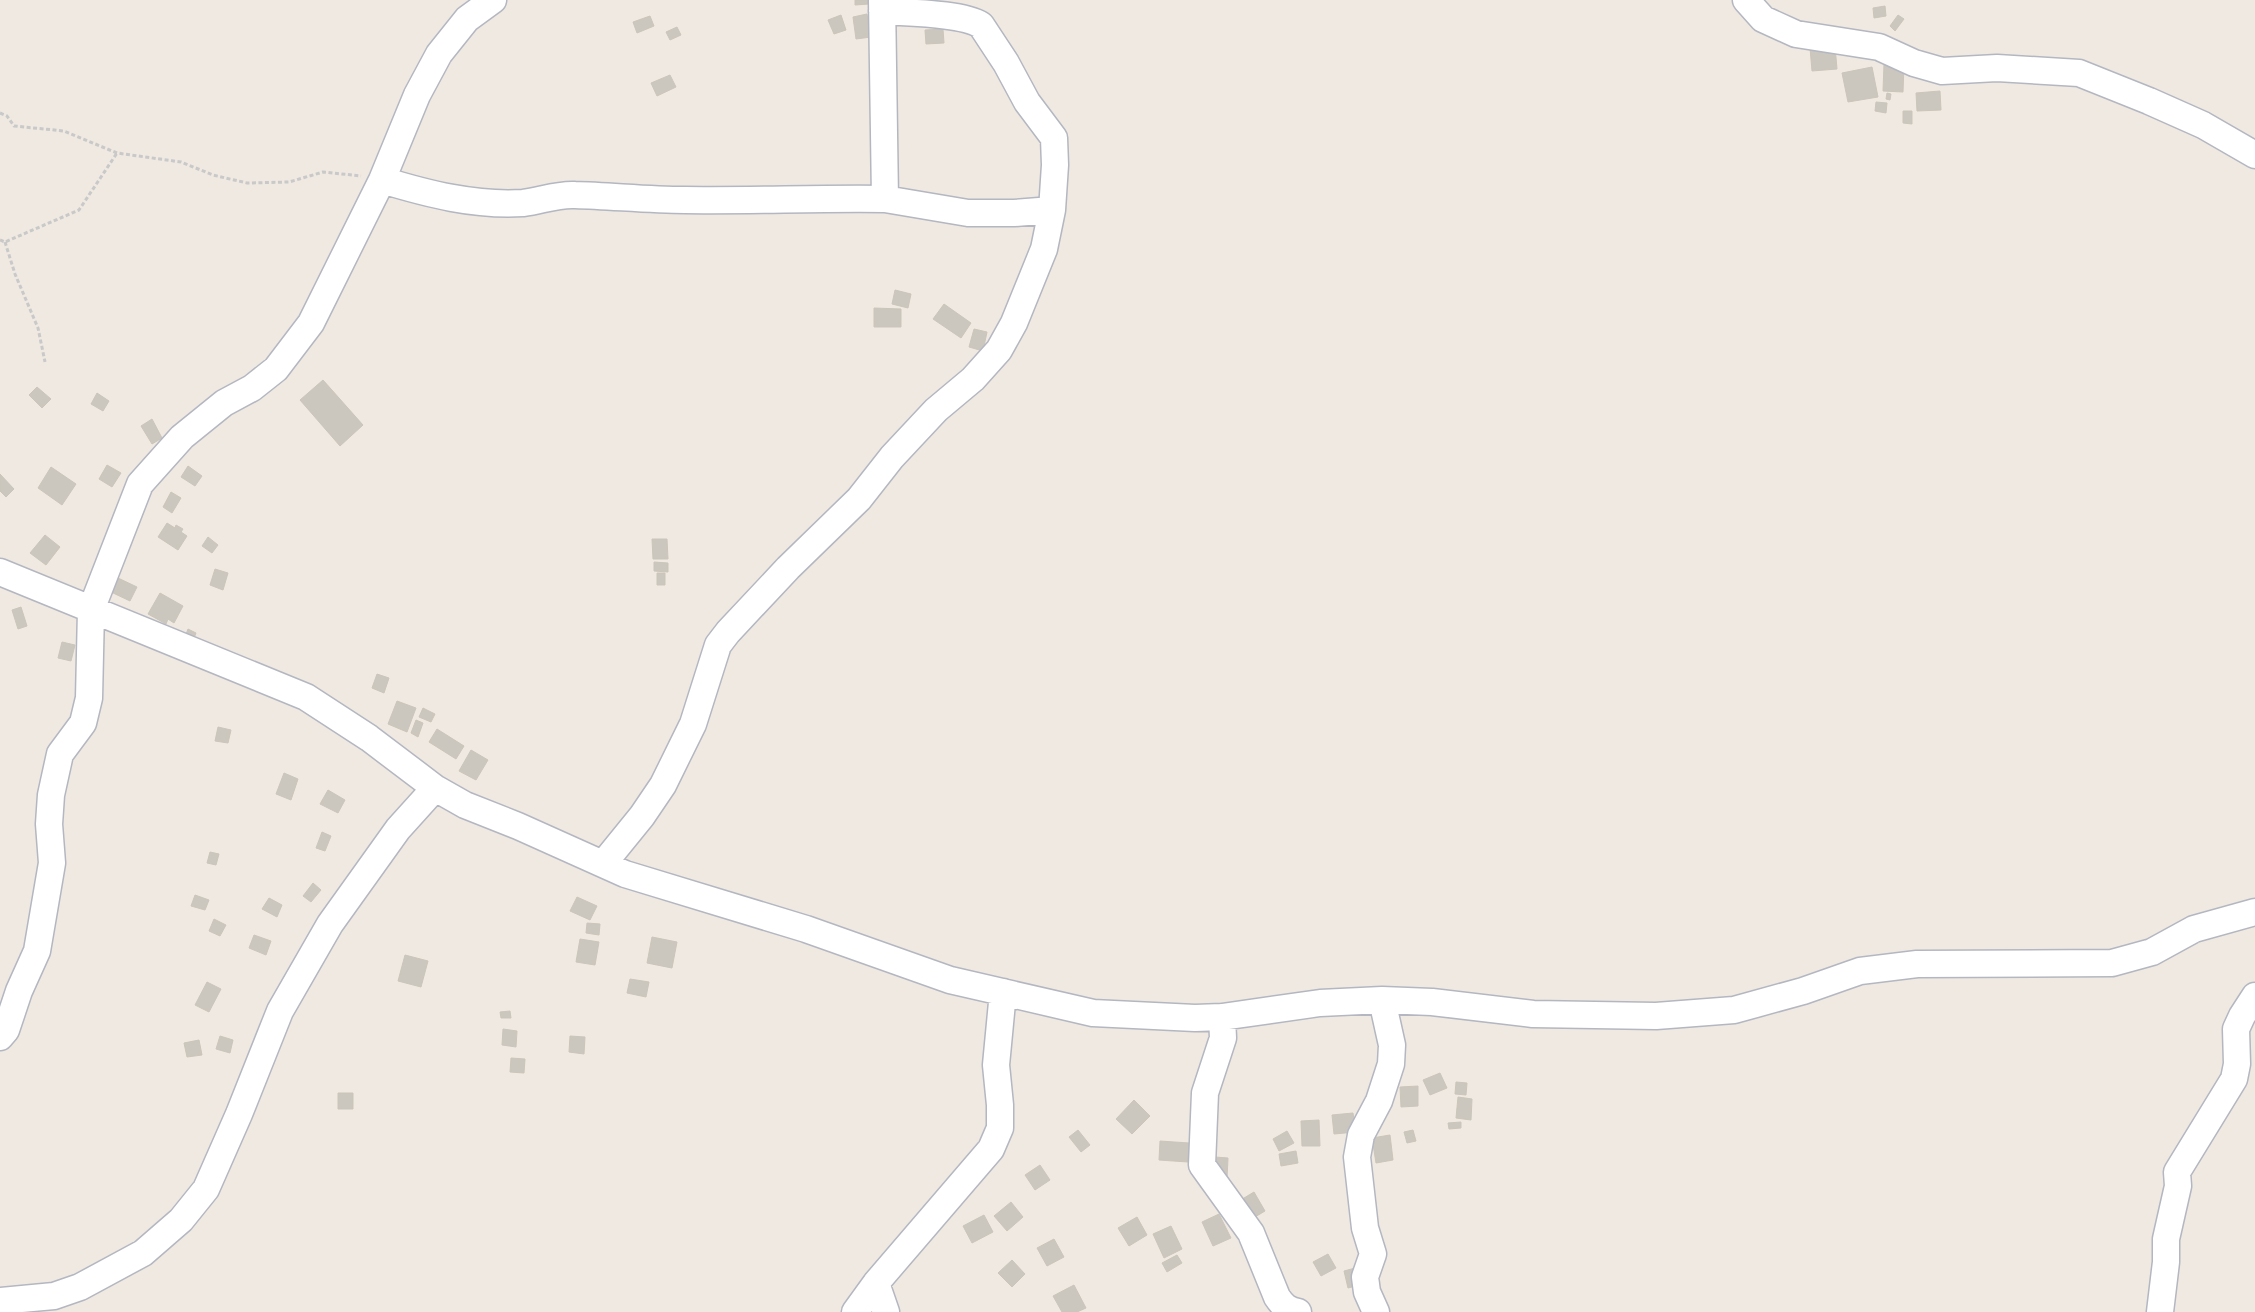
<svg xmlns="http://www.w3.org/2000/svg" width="2255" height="1312" font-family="'Source Sans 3',sans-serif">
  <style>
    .building { fill: #cbc7bf; stroke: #cbc5ba }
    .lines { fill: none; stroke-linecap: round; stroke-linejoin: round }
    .minor-casing { stroke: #b4b7c1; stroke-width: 29 }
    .path { stroke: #c9c9c9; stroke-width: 3; stroke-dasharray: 4 2.5; stroke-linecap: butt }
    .minor { stroke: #fff; stroke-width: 26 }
  </style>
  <rect width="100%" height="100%" fill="#efe9e1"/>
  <path class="building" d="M855 0H869V4L855 5Z
    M1885 6 1886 16 1874 18 1873 8Z
    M867 14 871 37 856 39 853 17Z
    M841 15 846 30 834 34 828 20Z
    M1898 15 1904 19 1895 31 1890 26Z
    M650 16 654 26 637 33 633 22Z
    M677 27 681 35 670 40 666 32Z
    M943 29 944 43 926 44 925 30Z
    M1835 46 1837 69 1812 71 1810 48Z
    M1884 64 1904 65 1903 92 1883 91Z
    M1872 67 1878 97 1848 102 1842 73Z
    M670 75 676 87 657 96 651 83Z
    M1940 91 1941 110 1917 111 1916 93Z
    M1887 93 1891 94 1890 100 1886 99Z
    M1876 102 1887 103 1886 113 1875 111Z
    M1903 111H1912V124L1903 123Z
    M895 290 911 294 908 308 892 304Z
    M944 304 971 323 961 338 933 319Z
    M874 308 901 309V327H874Z
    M974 329 987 332 983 351 969 347Z
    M323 380 363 425 340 446 300 400Z
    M37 387 51 399 42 408 29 395Z
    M97 393 109 401 103 411 91 404Z
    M152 419 162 438 152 444 141 426Z
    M107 465 121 473 112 487 99 479Z
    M188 466 202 476 195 486 181 477Z
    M51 467 76 484 62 505 38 488Z
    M0 474 14 489 6 497 0 491Z
    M171 492 181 498 172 513 163 507Z
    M167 523 175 528 176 525 183 529 181 532 187 536 178 550 158 537Z
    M45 535 60 547 46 565 30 553Z
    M208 537 218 545 212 553 202 546Z
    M652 539H667L668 559H653Z
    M654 562 668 563V572L654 571Z
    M215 569 228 573 223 590 210 585Z
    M657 573H665V585H657Z
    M118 578 137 587 130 601 111 592Z
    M160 593 183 606 174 623 168 619 166 624 148 614Z
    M21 607 27 626 18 629 12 610Z
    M188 629 196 633 193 641 185 637Z
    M62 642 75 645 71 661 58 658Z
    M377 674 389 678 384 693 372 688Z
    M397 701 416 708 407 732 388 724Z
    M423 708 435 714 431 722 419 717Z
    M416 720 423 723 418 737 411 733Z
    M218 727 231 730 228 743 215 741Z
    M437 729 464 746 456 759 429 742Z
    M471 750 488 760 476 780 459 771Z
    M284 773 298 779 291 800 276 794Z
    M328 790 345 800 338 813 320 804Z
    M322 832 331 836 325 851 316 848Z
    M210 852 219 854 216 865 207 863Z
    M313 883 321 890 311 902 303 896Z
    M195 895 209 900 205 910 191 906Z
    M577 897 597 906 590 920 570 911Z
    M269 898 282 905 277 917 262 909Z
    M214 919 226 925 220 936 209 931Z
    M587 923 600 924 599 935 586 933Z
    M254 935 271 941 266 955 249 948Z
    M652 937 677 942 672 968 647 963Z
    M580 939 599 942 595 965 576 962Z
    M405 955 428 961 421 987 398 981Z
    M630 979 649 982 646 997 627 993Z
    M207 982 221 989 209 1012 195 1005Z
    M510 1011 511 1018H501L500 1012Z
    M503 1029 517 1031 516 1047 502 1045Z
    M220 1036 233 1040 230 1053 216 1049Z
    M570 1036 585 1037 584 1054 569 1052Z
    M199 1040 202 1055 187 1057 184 1043Z
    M511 1058 525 1059 524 1073 510 1072Z
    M1440 1073 1447 1088 1430 1095 1423 1080Z
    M1456 1082 1467 1083 1466 1095 1455 1094Z
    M1418 1086V1106L1401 1107 1400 1087Z
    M338 1093H353V1109H338Z
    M1458 1097 1472 1099 1471 1120 1456 1118Z
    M1134 1100 1150 1116 1132 1134 1116 1119Z
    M1353 1113 1356 1132 1334 1134 1332 1115Z
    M1319 1120 1320 1146H1302L1301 1121Z
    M1461 1122V1128L1449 1129 1448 1123Z
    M1078 1130 1090 1145 1081 1152 1069 1137Z
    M1413 1130 1416 1141 1407 1143 1404 1132Z
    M1287 1131 1294 1143 1279 1151 1273 1139Z
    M1390 1135 1393 1160 1376 1163 1372 1138Z
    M1160 1141 1189 1143 1188 1162 1159 1160Z
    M1296 1151 1298 1163 1281 1166 1279 1154Z
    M1215 1157 1228 1158 1227 1178 1214 1177Z
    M1040 1165 1050 1180 1035 1190 1025 1175Z
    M1254 1192 1265 1211 1250 1220 1239 1201Z
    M1011 1202 1023 1217 1007 1231 994 1216Z
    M1219 1214 1231 1238 1213 1246 1202 1222Z
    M984 1215 993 1232 972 1243 963 1226Z
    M1137 1217 1147 1235 1129 1246 1118 1228Z
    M1171 1226 1182 1249 1164 1258 1153 1234Z
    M1054 1239 1064 1257 1047 1266 1037 1248Z
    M1328 1254 1336 1268 1321 1276 1313 1262Z
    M1177 1255 1182 1263 1167 1272 1162 1263Z
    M1012 1260 1025 1274 1012 1287 998 1273Z
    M1359 1267 1363 1284 1348 1288 1344 1271Z
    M1074 1285 1086 1308 1077 1312H1062L1053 1296Z"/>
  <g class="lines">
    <defs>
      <path id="minor" d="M1746 0 1763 19 1796 34 1879 47 1914 63 1942 71 1997 68 2079 73 2149 101 2203 125 2255 155
        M882 11C907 13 962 13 981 25L1006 63 1027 102 1054 138 1055 165 1052 210
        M382 180C428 194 475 206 523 203 541 201 556 194 575 195 612 196 648 200 685 200 751 201 818 198 885 199
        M0 572 306 697 369 738 435 788 465 805 518 826 625 874 806 929 950 980 1093 1013 1195 1018 1222 1017 1320 1003 1382 1000 1432 1002 1533 1014 1656 1016 1734 1010 1803 991 1860 971 1917 964 2112 963 2152 952 2194 929 2255 912
        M603 864 642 816 663 785 693 724 718 645 728 632 788 568 859 499 892 457 936 410 973 379 999 350 1014 323 1044 249 1052 210 1014 213H968L885 199 882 0
        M1222 1017 1223 1038 1205 1093 1202 1165 1251 1233 1277 1297C1283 1306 1288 1310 1298 1312
        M0 1037 6 1030 19 991 37 951 52 863 49 824 51 795 60 754 83 723 89 698 91 610 140 484 182 437 224 403 252 388 276 369 311 323 382 180 417 95 439 54 467 19 493 0
        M876 1283 886 1312
        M0 1301 54 1296 80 1287 143 1253 181 1220 206 1189 239 1114 280 1011 330 924 398 829 435 788
        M855 1312 876 1283 991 1149 1000 1128V1105L996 1065 1003 992
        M1376 1312 1367 1292 1365 1277 1373 1254 1365 1228 1357 1157 1361 1135 1379 1101 1391 1064 1392 1045 1382 1000
        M2160 1312 2166 1262V1239L2178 1186 2177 1172 2234 1079 2237 1064 2236 1029 2242 1016 2255 996"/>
    </defs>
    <use href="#minor" class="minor-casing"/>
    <path class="path" d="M0 113 7 116 14 126 64 131 117 153 181 162 213 175 247 183 289 182 323 172 361 176
      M0 240 5 242 79 210 117 153
      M5 242 15 274 38 328 45 362"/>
    <use href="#minor" class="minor"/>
  </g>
</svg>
